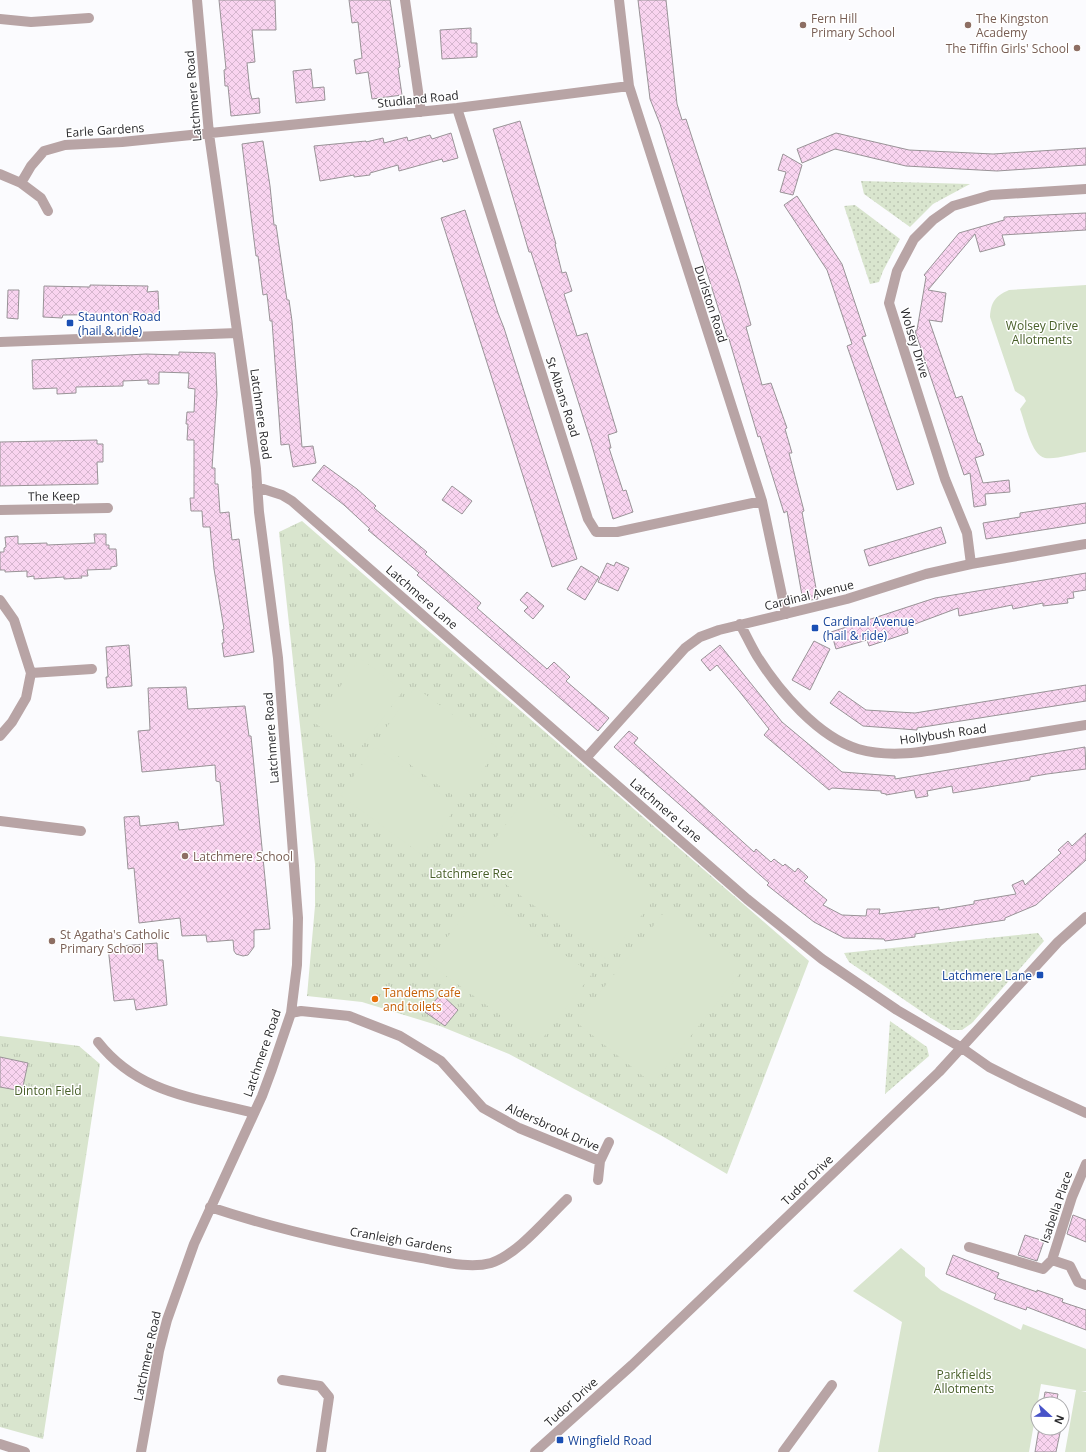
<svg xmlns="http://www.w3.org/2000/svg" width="1086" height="1452" font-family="'Open Sans',sans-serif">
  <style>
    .grass { fill: url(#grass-dots) }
    .park { fill: url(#park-tufts) }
    .garden { fill: #d9e5ce }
    .building { fill: url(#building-cross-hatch); stroke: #999397 }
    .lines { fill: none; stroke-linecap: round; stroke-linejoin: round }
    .minor { stroke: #b8a4a5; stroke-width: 10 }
    .education-dot { fill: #8d6e63; stroke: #fff; stroke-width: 1.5 }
    .transit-dot { fill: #1a4fb4; stroke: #fff; stroke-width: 1.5 }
    .food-dot { fill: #e8710a; stroke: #fff; stroke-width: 1.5 }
    .labels { text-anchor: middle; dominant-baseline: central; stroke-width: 3; stroke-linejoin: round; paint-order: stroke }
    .education-label { font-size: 12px; fill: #785e54; stroke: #fff; text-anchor: start }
    .street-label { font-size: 12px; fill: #29292c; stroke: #fff }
    .transit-label { font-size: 12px; fill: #164399; stroke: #fff; text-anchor: start }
    .park-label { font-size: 12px; fill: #485f29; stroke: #fff }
    .food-label { font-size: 12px; fill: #c56008; stroke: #fff; text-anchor: start }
  </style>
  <defs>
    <pattern id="grass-dots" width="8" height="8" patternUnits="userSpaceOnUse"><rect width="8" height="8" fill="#d9e5ce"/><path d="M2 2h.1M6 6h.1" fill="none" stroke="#bac4b1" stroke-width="1.8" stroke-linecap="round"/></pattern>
    <pattern id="park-tufts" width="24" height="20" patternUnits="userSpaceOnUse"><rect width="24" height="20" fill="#d9e5ce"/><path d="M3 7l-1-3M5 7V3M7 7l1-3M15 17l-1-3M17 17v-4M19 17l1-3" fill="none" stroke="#bac4b1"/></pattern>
    <pattern id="building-cross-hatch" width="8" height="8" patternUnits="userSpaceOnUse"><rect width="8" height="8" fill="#f9d4f0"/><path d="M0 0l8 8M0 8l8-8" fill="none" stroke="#d5b6ce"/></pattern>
  </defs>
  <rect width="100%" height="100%" fill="#fbfbfe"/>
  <path class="grass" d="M861 181 970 184 933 204 910 227 864 194Z
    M855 205 900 239 883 271 879 282 870 284 844 206Z
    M1038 933 1044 941 972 1023 962 1030H951L931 1018 849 962 844 953Z
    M890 1021 927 1047 929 1056 885 1094Z"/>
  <path class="park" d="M302 521 809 961 727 1174 662 1136 509 1054 440 1026 362 1002 307 996 315 906V864L279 532Z
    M0 1036 79 1046 100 1064 43 1439 0 1427Z"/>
  <path class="garden" d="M1086 285V452C1076 453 1055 460 1045 458 1031 455 1025 422 1020 409L1026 401 1024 397 1015 391 990 317C991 302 995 296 1009 290Z
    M360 658 403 691 356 754 315 723Z
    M415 687 498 748 461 801 377 741Z
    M375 747 457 806 422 855 340 795Z
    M528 795 659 893 607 960 477 863Z
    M479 895 592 974 539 1043 428 963Z
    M671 904 746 966 653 1084 576 1022Z
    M901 1248 925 1268V1276L941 1290 1021 1330 1023 1324 1086 1349V1391H1081L1086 1392V1452H1065L1076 1390 1041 1384 1029 1452H878L902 1322 853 1291Z"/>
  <path class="building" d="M219 0H275L276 30H252L255 62 247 63 250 92 252 99 259 98 260 113 231 116 228 86H225L224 70 226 69Z
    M349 0H390L400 67 398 68 402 95 372 99 368 72 356 74 354 60 362 58 358 22 352 23Z
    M638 0H666L677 104 682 120 686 119 739 282 751 325 746 327 762 385 771 383 787 428 785 429 792 453H789L804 511 802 512 818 599 803 601 787 511 784 513 760 436 758 437 729 339H728L660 124 650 99Z
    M471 28V43H477V57L442 59 440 30Z
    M311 69 313 88 324 87 325 100 296 103 293 71Z
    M520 121 556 244H555L562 273 566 272 572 291 564 294 577 336 587 333 617 432 608 435 611 448H609L623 491 626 490 633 512 613 519 591 442 531 252H529L493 129Z
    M451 133 458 158 443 162 442 159 399 171 398 165 370 173V175L354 177V175L320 181 314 146 366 141V142L383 138 384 143 407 137 408 141 430 135 432 139Z
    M836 133 909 150 993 154 1086 148V165L997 171 906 166 835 149 802 163 797 149Z
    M263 141 270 186 274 225H276L287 300H289L292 321 302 447 313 446 316 463 293 467 289 444 281 445 272 321H270L267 294 263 295 258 256H256L242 144Z
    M783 154 802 165 793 195 780 192 786 172 778 170Z
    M797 196 842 264 866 336 862 337 914 484 897 490 847 346 852 344 827 270 784 205Z
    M465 210 498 313 504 328 577 559 552 567 441 218Z
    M1086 213V230L1002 235 1005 245 980 252 975 234 928 290 946 293 942 322 929 320 956 398 962 396 978 443H980L984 455 975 458 983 483 1009 480 1010 492 985 494 986 505 974 507 970 473 964 475 915 331 917 330 926 277 924 275 959 233 1004 220V217Z
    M90 285 148 286 147 292 158 291 159 314 63 315 62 318 43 317 44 286 90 287Z
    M8 290H19L18 319 7 318Z
    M179 352 215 353 217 394 212 468H215V484H218L220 513 229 512 232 540 239 539 254 652 224 657 222 643H224L222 630 224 629 214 569 210 527H203L202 511H191L190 498H194V440H187L188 424H186L187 412H194L195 389 188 388 189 373 159 372V384H148V380L123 381V386L76 387V393L57 394V388L33 389 32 360 146 354 179 355Z
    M97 440V444H103V462H97L98 484 0 486V442Z
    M324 465 357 489 376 506 374 508 427 552 425 554 481 603 477 608 547 669 554 662 570 677 566 681 609 718 598 731 417 575 419 573 368 530 370 529 344 505 312 480Z
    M452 486 472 501 462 514 442 500Z
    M1086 503V523L986 539 983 523 1020 517V513Z
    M941 527 946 543 869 566 864 550Z
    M94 534H106V545H109V549H116L117 566 111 567V569L87 570 88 576H81L82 578 64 579V577L34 579V576L27 577V571L5 572V570H0V552H4V548L6 547 5 537 18 536V544L47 543V545L95 543Z
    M616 562 629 568 618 591 598 582 607 563 614 566Z
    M581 566 599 577 585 600 567 589Z
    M1086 573V590L1073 592 1074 598 1067 599 1068 603 1043 606V603L1013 609 1012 605 959 616 958 608 907 627 908 633 869 646 867 640 836 649 831 632 935 598Z
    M527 592 544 606 533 619 524 611 528 607 520 600Z
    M814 641 830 649 810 690 792 680Z
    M129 645 132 686 107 688 106 677H108L106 647Z
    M720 645 782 722 842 772 895 776V779L1085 747 1086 769 1047 774 1030 777V780L953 793 952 786 927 791 928 796 916 798 914 790 886 795V794L881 793V791L832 788 829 790 764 735 769 729 739 691 717 665 710 671 701 660Z
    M1086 685V701L917 728V730L863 726 830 703 839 691 866 710 915 713Z
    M186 687 188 709 245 706 249 736H251L270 929 254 930V947L248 955 243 956 236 954 234 951 233 940 207 942 206 935 182 936 180 918 139 923 134 868 128 869 124 817 139 816 140 826 178 822 179 830 224 825 220 782 216 781 215 765 142 772 138 731 150 730 148 688Z
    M629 731 638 738 634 743 754 852 756 849 771 862 774 859 783 866 785 864 795 872 798 868 808 877 804 881 827 900 823 905 842 915 866 916 867 909H880L879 914 939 907V910L974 904V901L1016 894 1012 885 1023 880 1025 885 1061 853 1058 850 1068 841 1072 846 1086 833V860L1036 905 1005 918V920L915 934V937L885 941 884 939 844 938 814 922 787 901 767 885 769 883 614 747Z
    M157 943 158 960H163L167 1005 136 1010 134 999 114 1001 108 947Z
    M441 994 458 1010 445 1026 425 1012Z
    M0 1057 28 1063 22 1091 0 1087Z
    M1073 1215 1086 1220V1242L1067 1234Z
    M1025 1235 1044 1241 1037 1261 1018 1255Z
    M953 1255 999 1273 997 1278 1037 1292V1290L1063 1299 1062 1302 1086 1310V1330L1027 1307 1026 1310 994 1299 996 1294 946 1274Z
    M1045 1392 1058 1394 1056 1404H1043Z
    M1039 1428H1061L1056 1452H1035Z"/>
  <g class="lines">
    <path class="minor" d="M405 0 421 112
      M619 0 629 86 762 501 786 614
      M0 19 31 22 89 18
      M457 108 588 519 596 532H617L762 501
      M0 174 21 183 31 166 44 151 65 145 122 142 457 108 629 86
      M21 183 41 198 48 211
      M0 342 237 333
      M257 487 282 495 292 501 747 899 822 959 897 1010 962 1048 989 1067 1021 1083 1086 1113
      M0 510 108 508
      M971 564 967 533 945 479 889 303 897 271 914 239 933 220 953 206 991 195 1086 189
      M0 600 14 620 31 673 26 698 12 722 0 736
      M740 624C746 635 751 646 757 656 779 691 818 737 858 749 897 760 937 749 975 743 1012 737 1049 731 1086 725
      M31 673 92 669
      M587 757 685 648 700 637 719 630 847 599 926 574 971 564 1086 544
      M0 821 81 831
      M291 1013 301 1011 349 1016 400 1036 441 1061 483 1108 519 1128 600 1161
      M98 1042C139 1094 194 1097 254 1113
      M598 1180 600 1161 609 1142
      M210 1207C279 1230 351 1246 422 1258 444 1262 470 1269 491 1263 517 1255 547 1218 567 1199
      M969 1247 1043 1269 1052 1260 1070 1266 1078 1282 1086 1285
      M1052 1260 1072 1197 1086 1164
      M282 1380 320 1386 329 1397 321 1452
      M0 1444 25 1452
      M141 1452 159 1351 167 1320 194 1244 262 1096 272 1069 291 1013 297 965 298 918 278 658 259 512 256 469 248 408 209 134 197 0
      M535 1452 632 1365 939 1072 1058 942 1086 917
      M783 1452 832 1385"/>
  </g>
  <g class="education-dot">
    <circle cx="803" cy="25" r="4"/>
    <circle cx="968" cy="25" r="4"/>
    <circle cx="1077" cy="48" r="4"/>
    <circle cx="185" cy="856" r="4"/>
    <circle cx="52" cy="941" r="4"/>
  </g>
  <g class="transit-dot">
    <rect x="66" y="319" width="8" height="8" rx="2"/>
    <rect x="811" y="624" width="8" height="8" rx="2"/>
    <rect x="1036" y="971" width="8" height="8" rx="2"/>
    <rect x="556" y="1436" width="8" height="8" rx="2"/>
  </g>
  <circle class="food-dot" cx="375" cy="999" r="4"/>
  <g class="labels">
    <g class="education-label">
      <text x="811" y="18">Fern Hill<tspan x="811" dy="14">Primary School</tspan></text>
      <text x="976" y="18">The Kingston<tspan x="976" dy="14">Academy</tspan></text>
      <text x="1069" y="48" text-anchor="end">The Tiffin Girls' School</text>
      <text x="193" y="856">Latchmere School</text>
      <text x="60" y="934">St Agatha's Catholic<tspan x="60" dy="14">Primary School</tspan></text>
    </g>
    <g class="street-label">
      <text transform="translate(193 96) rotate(-95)">Latchmere Road</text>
      <text transform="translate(418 99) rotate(-6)">Studland Road</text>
      <text transform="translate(105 130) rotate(-4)">Earle Gardens</text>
      <text transform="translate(711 304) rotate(72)">Durlston Road</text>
      <text transform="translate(915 343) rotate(73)">Wolsey Drive</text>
      <text transform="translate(563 397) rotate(72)">St Albans Road</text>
      <text transform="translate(261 414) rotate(82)">Latchmere Road</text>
      <text transform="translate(54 496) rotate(-1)">The Keep</text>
      <text transform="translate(809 595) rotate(-14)">Cardinal Avenue</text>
      <text transform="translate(422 597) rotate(41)">Latchmere Lane</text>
      <text transform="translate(943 734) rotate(-8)">Hollybush Road</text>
      <text transform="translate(271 738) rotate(-94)">Latchmere Road</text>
      <text transform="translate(666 810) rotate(41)">Latchmere Lane</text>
      <text transform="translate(262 1053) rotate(-71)">Latchmere Road</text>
      <text transform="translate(553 1127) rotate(24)">Aldersbrook Drive</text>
      <text transform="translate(807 1180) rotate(-44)">Tudor Drive</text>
      <text transform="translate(1056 1207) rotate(-71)">Isabella Place</text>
      <text transform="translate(401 1240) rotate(10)">Cranleigh Gardens</text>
      <text transform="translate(147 1356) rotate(-78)">Latchmere Road</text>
      <text transform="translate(571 1402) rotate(-42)">Tudor Drive</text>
    </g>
    <g class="transit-label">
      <text x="78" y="316">Staunton Road<tspan x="78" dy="14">(hail &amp; ride)</tspan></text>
      <text x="823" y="621">Cardinal Avenue<tspan x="823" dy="14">(hail &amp; ride)</tspan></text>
      <text x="1032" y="975" text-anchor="end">Latchmere Lane</text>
      <text x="568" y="1440">Wingfield Road</text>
    </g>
    <g class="park-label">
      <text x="1042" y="325">Wolsey Drive<tspan x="1042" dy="14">Allotments</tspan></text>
      <text x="471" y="873">Latchmere Rec</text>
      <text x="48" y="1090">Dinton Field</text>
      <text x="964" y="1374">Parkfields<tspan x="964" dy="14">Allotments</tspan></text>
    </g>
    <g class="food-label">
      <text x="383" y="992">Tandems cafe<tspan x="383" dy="14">and toilets</tspan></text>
    </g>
  </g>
  <g transform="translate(1050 1416) rotate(112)"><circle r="19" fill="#ffffff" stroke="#a9a9ab"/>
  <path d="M0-3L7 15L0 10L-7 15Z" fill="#4853c8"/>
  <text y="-6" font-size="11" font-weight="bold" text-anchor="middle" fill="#29292c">N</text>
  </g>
</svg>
